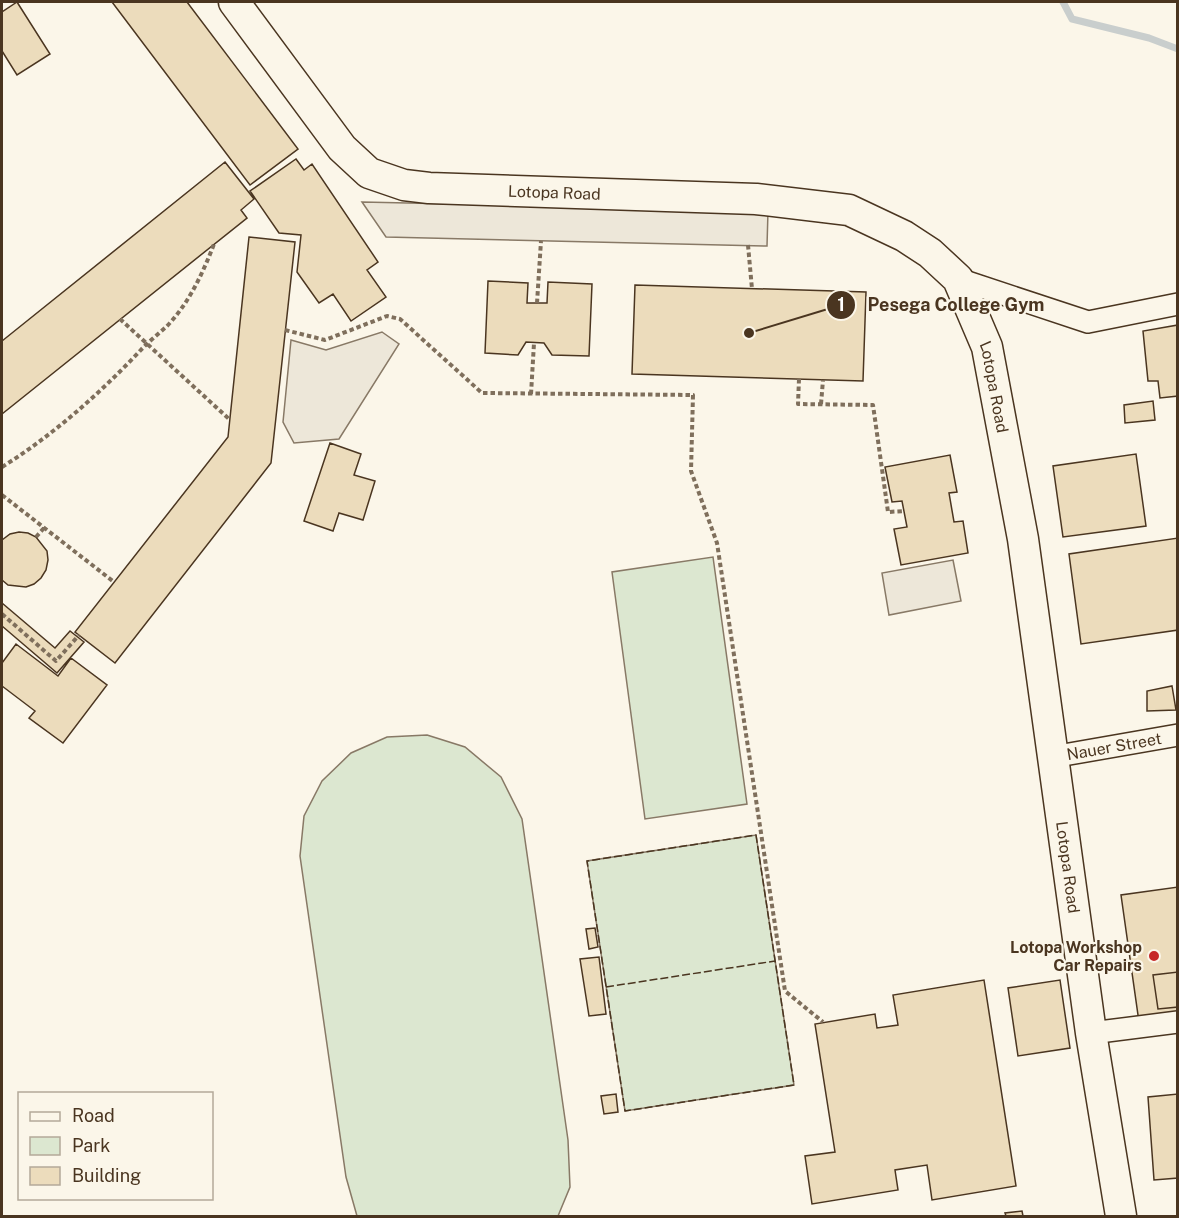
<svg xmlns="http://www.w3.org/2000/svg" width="1179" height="1218" font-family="'Public Sans',sans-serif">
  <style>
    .green { fill: #dce7d0; stroke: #887966; stroke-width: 1.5 }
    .parking { fill: #ede7d9; stroke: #887966; stroke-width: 1.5 }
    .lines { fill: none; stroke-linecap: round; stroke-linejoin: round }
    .stream { stroke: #c9cecd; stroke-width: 7 }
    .building { fill: #ecdcbc; stroke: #4a3520; stroke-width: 1.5 }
    .street-casing { stroke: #4a3520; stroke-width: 24 }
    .secondary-casing { stroke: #4a3520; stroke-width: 33 }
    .path { stroke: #7f6f5c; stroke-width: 4; stroke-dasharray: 4.5 3; stroke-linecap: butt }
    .street { stroke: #fbf6e9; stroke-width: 21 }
    .secondary { stroke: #fbf6e9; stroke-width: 30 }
    .fence { stroke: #4a3520; stroke-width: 1.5; stroke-dasharray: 8 3; stroke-linecap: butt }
    .poi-dot { fill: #c62828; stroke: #fbf6e9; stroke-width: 2 }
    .labels { text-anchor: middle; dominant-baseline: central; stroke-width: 4.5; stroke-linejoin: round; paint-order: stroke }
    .street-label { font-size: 16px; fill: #4a3520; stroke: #fbf6e9 }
    .poi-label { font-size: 16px; font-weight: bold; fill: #4a3520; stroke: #fbf6e9; text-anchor: end }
    .leader { fill: none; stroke: #4a3520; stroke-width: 2 }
    .callout-dot { fill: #4a3520; stroke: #fbf6e9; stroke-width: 2 }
    .mark-label { font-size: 18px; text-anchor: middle; font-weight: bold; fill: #fff }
    .callout-label { font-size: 18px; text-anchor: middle; font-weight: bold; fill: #4a3520; stroke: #fbf6e9; stroke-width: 4.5; stroke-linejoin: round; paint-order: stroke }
  </style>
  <rect width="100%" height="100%" fill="#fbf6e9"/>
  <path class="green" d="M713 557 747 804 645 819 612 572Z
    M427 735 465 747 501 777 522 819 568 1140 570 1187 558 1216H357L346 1177 300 856 304 816 322 781 351 753 387 737Z
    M756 835 794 1085 625 1111 587 861Z"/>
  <path class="parking" d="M362 202 768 211 767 246 386 237Z
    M382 332 399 344 339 439 294 443 283 422 291 340 326 350Z
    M953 560 961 601 889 615 882 573Z"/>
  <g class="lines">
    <path class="stream" d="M1063 2 1072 19 1149 38 1178 49"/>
  </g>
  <path class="building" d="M17 2 50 54 17 75 2 51V12Z
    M112 2H187L298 149 250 185Z
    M296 159 304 170 312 164 378 262 367 270 386 297 351 321 333 294 319 303 297 272 301 235 279 233 250 191Z
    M225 162 254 199 241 210 247 218 2 414V341Z
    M249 237 295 242 271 463 115 663 75 632 228 437Z
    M488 281 528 283 527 303H547L548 282 592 284 589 356 552 355 544 343 526 342 518 355 485 353Z
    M635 285 866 292 863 381 632 374Z
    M1178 325V396L1160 398 1158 381H1148L1143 331Z
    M1153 401 1155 420 1125 423 1124 405Z
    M330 443 361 454 354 475 375 481 363 520 339 513 333 531 304 521Z
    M1136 454 1146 526 1063 537 1053 466Z
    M950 455 957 492 949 493 954 522 963 521 968 553 901 565 894 529 907 527 902 501 892 502 885 467Z
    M19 532 28 533 36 537 47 551 48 560 46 570 41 578 34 584 26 587 8 585 2 580V540L10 534Z
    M1178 538V630L1081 644 1069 554Z
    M2 603 55 648 70 631 84 642 57 673 2 626Z
    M16 644 58 676 71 658 107 685 63 743 29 718 35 711 2 686V663Z
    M1172 686 1176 710 1147 711V691Z
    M1178 887V1017L1139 1022 1121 895Z
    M595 928 598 947 589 949 586 929Z
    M599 957 606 1014 589 1016 580 959Z
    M1178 972V1007L1158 1009 1153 975Z
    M984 980 1016 1186 932 1200 927 1165 895 1170 898 1190 812 1204 805 1156 835 1152 815 1024 875 1014 877 1028 898 1025 893 995Z
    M1060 980 1070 1048 1018 1056 1008 988Z
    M616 1094 618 1112 604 1114 601 1096Z
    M1178 1094V1178L1154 1180 1148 1097Z
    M1022 1211 1023 1216H1006L1005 1213Z"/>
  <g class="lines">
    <defs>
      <g id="street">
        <path d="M958 279 1088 322 1178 304"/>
        <path id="s1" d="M1052 757 1178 735"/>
        <path d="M1091 1033 1178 1022"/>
      </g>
      <g id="secondary">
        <path id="s2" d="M234 2 342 148 369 173 404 185 429 188 756 199 849 210 904 236 930 253 958 279 987 347 1023 539 1091 1033 1121 1216"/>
      </g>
    </defs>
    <use href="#street" class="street-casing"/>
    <use href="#secondary" class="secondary-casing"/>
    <path class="path" d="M748 245 752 289
      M537 303 541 241
      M120 319 229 419
      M285 330 325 340 387 316 400 319 482 393 693 395 691 471 717 543 785 991 823 1022
      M799 379 798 404 873 405 888 512 904 511
      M531 394 534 343
      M821 404 823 380
      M2 467C53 435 97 396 139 352 147 343 157 335 166 327 188 305 203 273 214 244
      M2 495 114 582
      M36 537 44 528
      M2 614 56 661 79 635"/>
    <use href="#street" class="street"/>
    <use href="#secondary" class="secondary"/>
    <path class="fence" d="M756 835 794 1085 625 1111 587 861Z
      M606 987 775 961"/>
  </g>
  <circle class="poi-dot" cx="1154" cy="956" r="6"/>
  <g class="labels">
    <g class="street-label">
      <text stroke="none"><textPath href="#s2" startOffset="406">Lotopa Road</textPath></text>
      <text stroke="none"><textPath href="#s2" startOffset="946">Lotopa Road</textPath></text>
      <text stroke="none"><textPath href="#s1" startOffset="63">Nauer Street</textPath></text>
      <text stroke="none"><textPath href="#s2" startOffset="1432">Lotopa Road</textPath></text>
    </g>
    <g class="poi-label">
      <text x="1142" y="947">Lotopa Workshop<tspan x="1142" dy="18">Car Repairs</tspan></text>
    </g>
  </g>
  <path class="leader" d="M749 333L841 305"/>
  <g class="callout-dot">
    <circle cx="749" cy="333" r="6"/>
    <circle cx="841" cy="305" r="15"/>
  </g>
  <g class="mark-label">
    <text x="841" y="311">1</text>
  </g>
  <g class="callout-label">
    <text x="956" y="311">Pesega College Gym</text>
  </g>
  <rect width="1179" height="1218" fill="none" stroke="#4a3520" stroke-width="6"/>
  <rect x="18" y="1092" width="195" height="108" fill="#fbf6e9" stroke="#b4a999" stroke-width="1.5"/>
  <rect x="30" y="1112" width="30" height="9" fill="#fbf6e9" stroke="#b4a999" stroke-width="1.5"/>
  <text x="72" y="1122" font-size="18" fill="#4a3520">Road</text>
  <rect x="30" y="1137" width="30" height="18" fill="#dce7d0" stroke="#b4a999" stroke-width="1.5"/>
  <text x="72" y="1152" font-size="18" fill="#4a3520">Park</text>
  <rect x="30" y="1167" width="30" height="18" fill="#ecdcbc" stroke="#b4a999" stroke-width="1.5"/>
  <text x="72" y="1182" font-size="18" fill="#4a3520">Building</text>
</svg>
